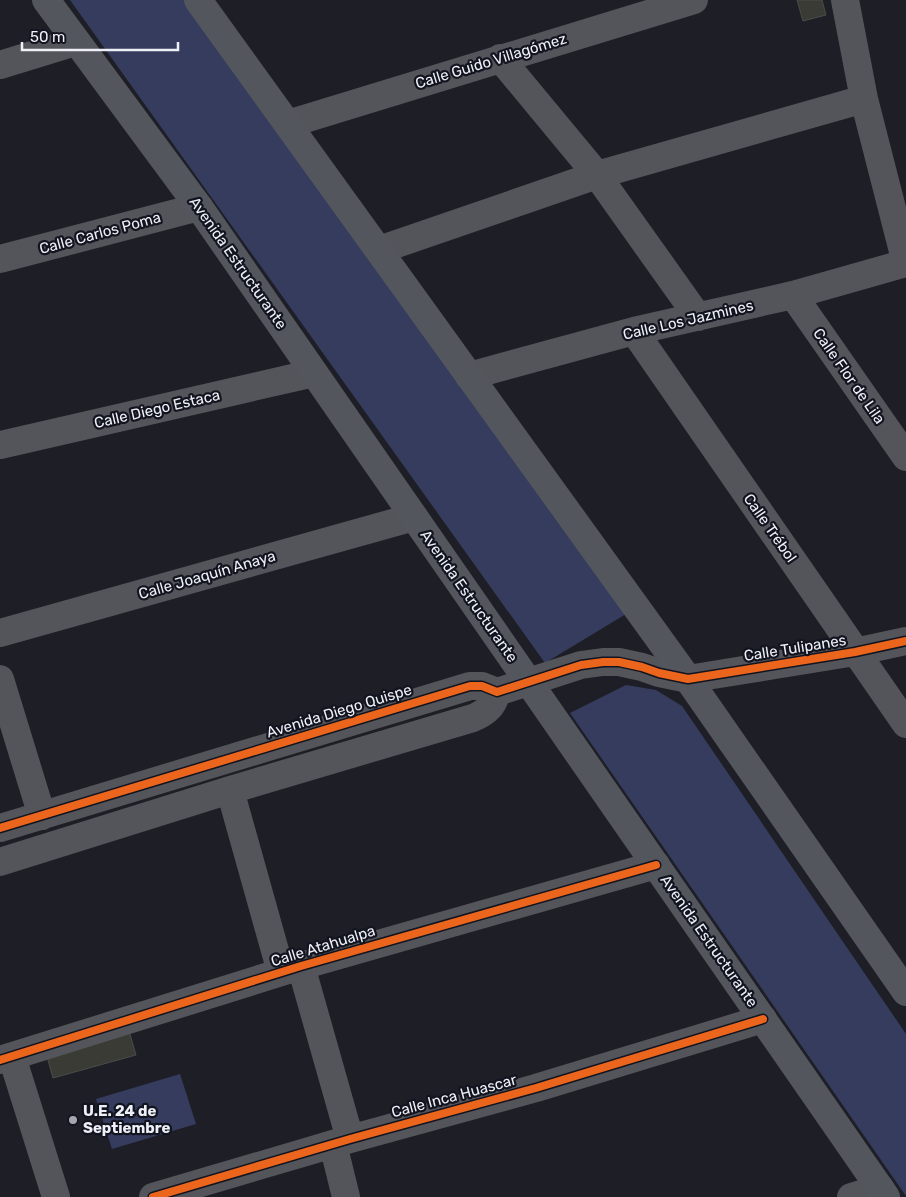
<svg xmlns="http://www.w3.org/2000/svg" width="906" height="1197" font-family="Rubik,sans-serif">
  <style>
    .green { fill: #363c5e }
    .building { fill: #3b3b35; stroke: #4b4b4c }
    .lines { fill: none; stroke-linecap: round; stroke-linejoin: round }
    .minor { stroke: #54555b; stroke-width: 28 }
    .major { stroke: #54565e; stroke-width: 28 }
    .cycleway-casing { stroke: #12141f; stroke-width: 11 }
    .cycleway { stroke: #eb651d; stroke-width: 8 }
    .poi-dot { fill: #a5a7ae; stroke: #12141f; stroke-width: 2 }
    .labels { text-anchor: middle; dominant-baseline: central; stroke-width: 4.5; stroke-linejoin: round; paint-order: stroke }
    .street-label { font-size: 15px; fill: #eef0f8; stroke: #12141f }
    .poi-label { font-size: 15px; font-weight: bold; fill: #eef0f8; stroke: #12141f; text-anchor: start }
  </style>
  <rect width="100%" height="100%" fill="#1e1f26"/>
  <path class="green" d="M70 0H185L626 614 545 663Z
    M626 685 656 690 682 706 906 1034V1196L570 713Z
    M180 1074 196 1124 112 1149 96 1099Z"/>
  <path class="building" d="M797 0H822L826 15 803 21Z
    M129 1031 136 1055 53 1078 46 1053Z"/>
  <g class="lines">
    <path class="minor" d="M845 0 864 99 906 263
      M500 58 597 175 698 317
      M0 65 75 42
      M288 124 694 0
      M379 250 597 175 864 99
      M0 259 199 207
      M793 295 906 457
      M634 331 906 724
      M469 376 634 331 793 295 906 263
      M0 445 314 373
      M0 633 414 517
      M0 679 42 816
      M230 790 281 972
      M0 828 470 686H482L497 692 581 665 603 662H619L642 667 659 673 688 679 855 652 906 641
      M0 862 230 790 473 718C487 712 493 706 497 692
      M301 966 350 1139
      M12 1057 56 1197
      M0 1060 301 966 656 865
      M333 1144 346 1197
      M153 1197 350 1139 536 1088 763 1019
      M851 1197 880 1188"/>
    <path class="major" d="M46 0 199 207 886 1197
      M198 0 688 679 906 992"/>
    <defs>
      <path id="cycleway" d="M0 828 470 686H482L497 692 581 665 603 662H619L642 667 659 673 688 679 855 652 906 641
        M0 1060 301 966 656 865
        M153 1197 350 1139 536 1088 763 1019"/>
    </defs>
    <use href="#cycleway" class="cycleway-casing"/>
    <use href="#cycleway" class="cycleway"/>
  </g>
  <circle class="poi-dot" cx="73" cy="1120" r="5"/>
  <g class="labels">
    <g class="street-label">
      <text transform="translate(491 61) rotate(-17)">Calle Guido Villagómez</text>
      <text transform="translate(100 233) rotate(-15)">Calle Carlos Poma</text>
      <text transform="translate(238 263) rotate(55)">Avenida Estructurante</text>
      <text transform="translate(688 320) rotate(-13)">Calle Los Jazmines</text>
      <text transform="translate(849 376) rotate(55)">Calle Flor de Lila</text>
      <text transform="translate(157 409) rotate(-13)">Calle Diego Estaca</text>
      <text transform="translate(770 528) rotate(55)">Calle Trébol</text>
      <text transform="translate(207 575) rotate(-16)">Calle Joaquín Anaya</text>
      <text transform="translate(469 596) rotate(55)">Avenida Estructurante</text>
      <text transform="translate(795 648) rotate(-9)">Calle Tulipanes</text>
      <text transform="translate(339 711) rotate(-17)">Avenida Diego Quispe</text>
      <text transform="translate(709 941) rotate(55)">Avenida Estructurante</text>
      <text transform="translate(323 946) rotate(-17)">Calle Atahualpa</text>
      <text transform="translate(454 1096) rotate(-15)">Calle Inca Huascar</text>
    </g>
    <g class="poi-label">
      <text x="83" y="1111">U.E. 24 de<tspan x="83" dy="17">Septiembre</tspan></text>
    </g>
  </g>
  <path d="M22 42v8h156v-8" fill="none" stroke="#eef0f8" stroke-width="2.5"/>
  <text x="30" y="42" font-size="15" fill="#eef0f8" stroke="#12141f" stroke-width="4" paint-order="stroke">50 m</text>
</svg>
